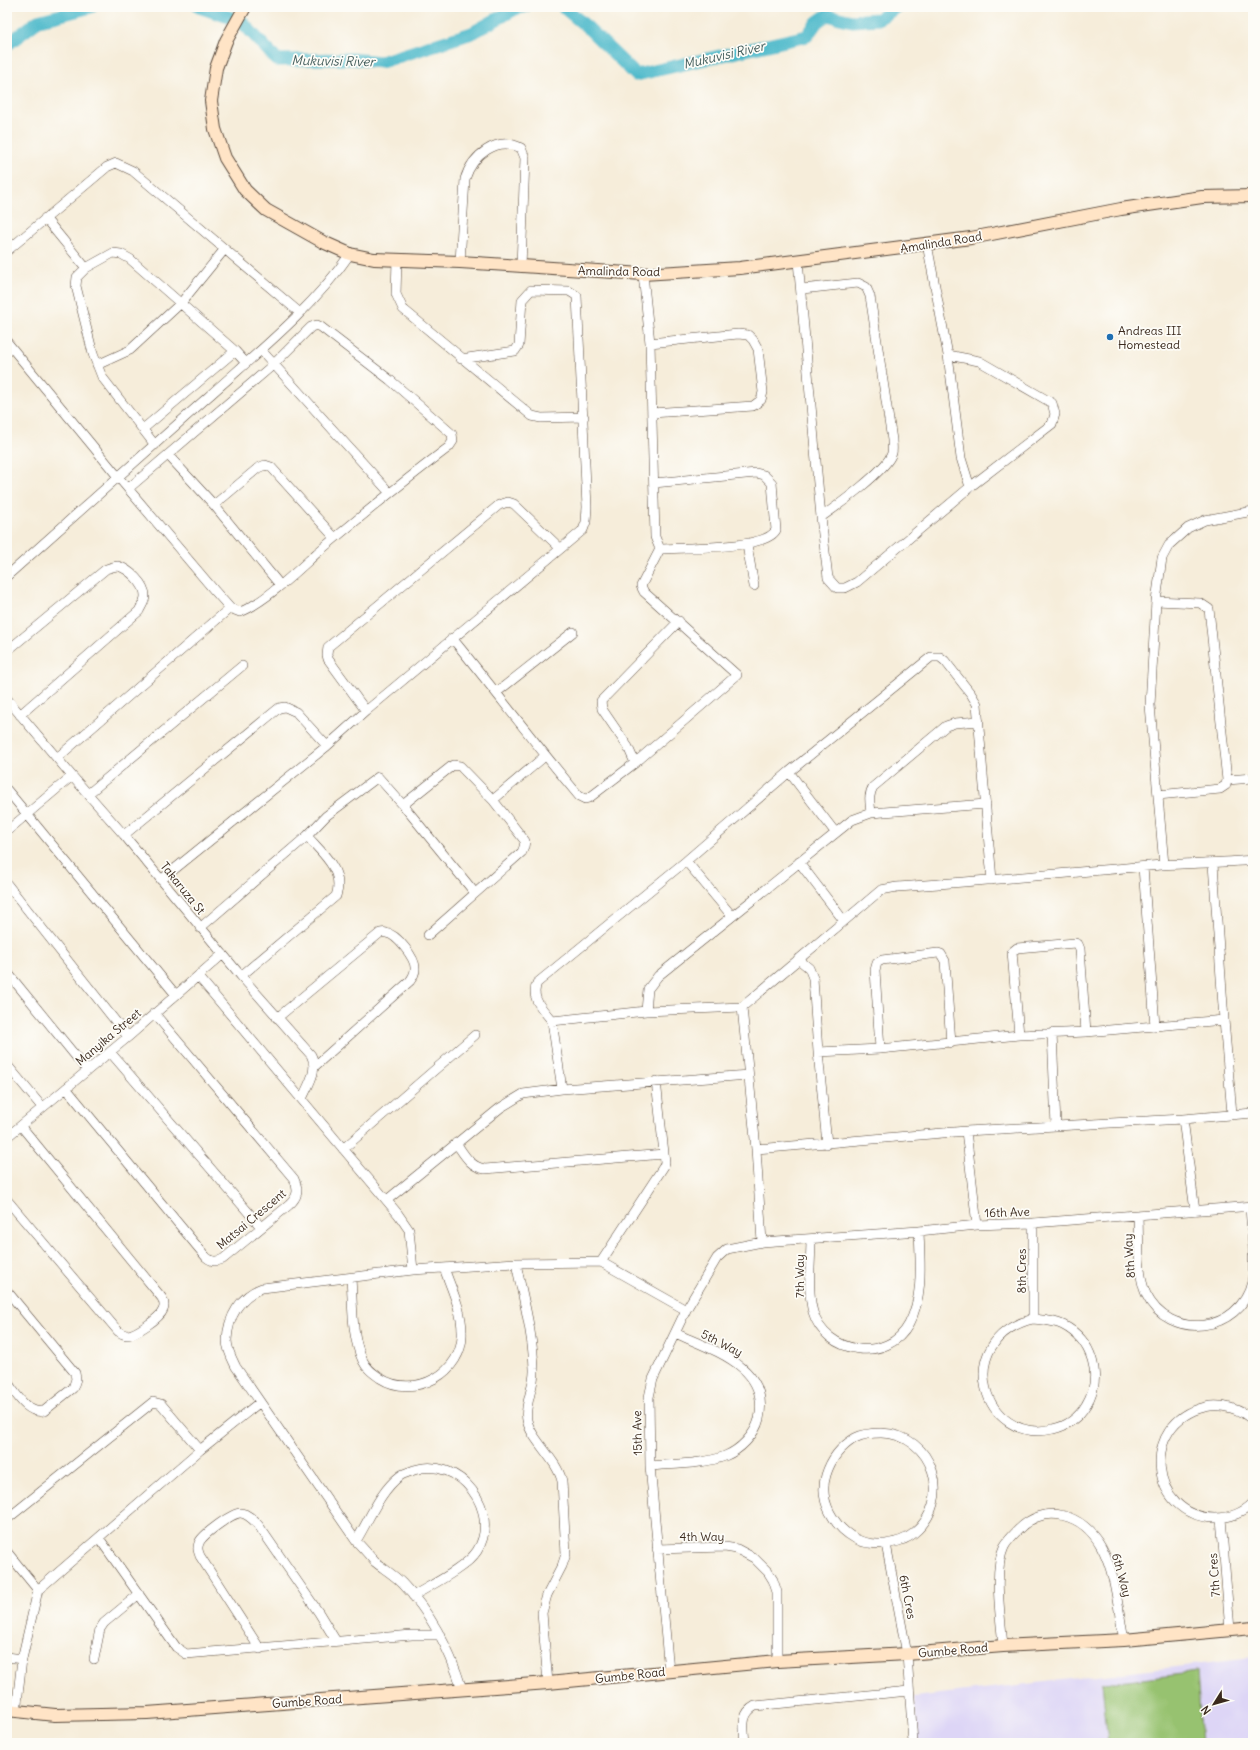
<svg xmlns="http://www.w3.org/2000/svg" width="1260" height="1750" font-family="Delius,sans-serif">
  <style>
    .built { fill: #ddd5f6 }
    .green { fill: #97c26f; stroke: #697646 }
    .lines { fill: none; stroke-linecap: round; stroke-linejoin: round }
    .river { stroke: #4fbacb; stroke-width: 13 }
    .street-casing { stroke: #57473a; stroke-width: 10 }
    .secondary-casing { stroke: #57473a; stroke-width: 14 }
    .street { stroke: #fff; stroke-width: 9 }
    .secondary { stroke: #ffe4c6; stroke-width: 12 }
    .poi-dot { fill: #1f6fb2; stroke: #fdfcf7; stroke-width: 1.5 }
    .labels { text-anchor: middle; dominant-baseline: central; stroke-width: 3.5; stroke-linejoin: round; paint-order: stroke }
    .street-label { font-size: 12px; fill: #3b2a1e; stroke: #fdfcf7 }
    .poi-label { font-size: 12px; fill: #3b2a1e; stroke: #fdfcf7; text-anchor: start }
    .water-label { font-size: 13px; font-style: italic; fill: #425c5b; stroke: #fdfcf7 }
  </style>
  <rect width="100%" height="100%" fill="#fdfcf7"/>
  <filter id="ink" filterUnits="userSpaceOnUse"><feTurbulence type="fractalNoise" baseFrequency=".025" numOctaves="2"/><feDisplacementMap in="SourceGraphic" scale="8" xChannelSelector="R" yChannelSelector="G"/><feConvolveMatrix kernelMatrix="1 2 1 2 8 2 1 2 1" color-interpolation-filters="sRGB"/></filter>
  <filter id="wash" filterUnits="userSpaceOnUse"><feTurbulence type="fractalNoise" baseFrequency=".012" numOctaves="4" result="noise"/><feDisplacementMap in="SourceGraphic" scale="16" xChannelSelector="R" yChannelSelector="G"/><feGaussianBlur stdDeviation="0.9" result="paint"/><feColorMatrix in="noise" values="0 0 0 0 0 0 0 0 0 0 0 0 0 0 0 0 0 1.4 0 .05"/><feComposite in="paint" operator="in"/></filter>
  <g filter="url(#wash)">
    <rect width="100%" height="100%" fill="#f6edda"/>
    <path class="built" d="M1253 1658V1743H918L914 1697Z"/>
    <path class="green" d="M1197 1672 1202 1743H1108L1102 1683 1128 1681Z"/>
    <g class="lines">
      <path class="river" d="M199 7 241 21 277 60 351 59 381 62 472 33 515 9 525 7
        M563 7 587 27 636 75 807 36 817 22 827 15 852 21 878 19 897 7
        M7 43 8 44 38 21 91 7"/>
    </g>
  </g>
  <g filter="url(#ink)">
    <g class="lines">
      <defs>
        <path id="street" d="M45 218 86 268
          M927 244 948 355 961 458 970 487
          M7 251 107 167 116 163 133 171 300 313
          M397 260 396 294 403 309 532 416 541 418 584 417
          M798 261 821 517 828 578 837 588H845L857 582 970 487 1052 424 1055 414 1052 403 979 361 948 355
          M460 262 465 179C472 156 497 135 521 148L525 158 521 267
          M643 274 650 343 655 537 660 549C683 547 766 550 776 530L772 483 764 475 756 473 654 483
          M802 289 858 283 866 287 870 296 892 440C892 444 893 449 892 453 888 469 836 507 821 517
          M7 342 119 478 214 590 230 608 240 612C264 603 297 571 317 553 360 517 404 481 449 447L453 441 452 434 390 380 321 327 317 325 311 327 274 364 129 488
          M650 343 738 334 748 335 753 340 758 349 763 392 761 400 753 406 652 413
          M261 350 389 492
          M97 365 130 350 181 303 224 250
          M143 429 235 351
          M155 445 102 377 93 354 76 286 77 277 86 268 113 253 121 254 130 259 235 351 246 363
          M168 455 214 505 280 585
          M214 505 258 468 265 465 271 467 335 538
          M747 545 754 586
          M7 576C75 516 142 456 209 396 258 352 312 309 350 254
          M1156 601 1200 603 1209 609 1227 780 1226 785 1220 789 1158 795
          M452 638C495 690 535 744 579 796L585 799 589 798 635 763 737 675 644 592 641 586 660 549
          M7 651 106 569C110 568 114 566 118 566 129 569 145 584 145 596 145 602 141 606 139 611L20 715
          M497 692 573 632
          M7 699 72 776 124 835 241 976 311 1055C319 1070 308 1085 302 1099
          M366 711 328 659 327 655 328 647 499 505 508 502 514 504 560 548
          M57 758 230 608
          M635 763 628 747 602 709 601 701 679 621
          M789 772 835 832
          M1227 780 1253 778
          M7 790 176 995
          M88 794 242 666
          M493 800 545 756
          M403 805 453 765 460 766 493 800 525 841 524 847 522 852 428 935
          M871 813C870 803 868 795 873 787L946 726 955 723 979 721
          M7 831 72 776
          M124 835 279 708 285 707 296 712 327 746
          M307 836 326 816 378 777 403 805 475 893
          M686 861 732 916
          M799 862 844 921
          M1213 864 1224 1020
          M1164 865 1150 705 1156 601 1162 558 1169 545 1188 528 1205 520 1253 511
          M1143 867 1155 1026
          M161 880 327 746 366 711 583 530 586 522 587 507 577 296 569 291 531 290 522 300 519 345 515 351 461 359
          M992 880 977 704 971 694 945 661 940 657H931L789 772 686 861 537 983C530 999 543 1009 552 1021L646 1011 742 1007 881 890 897 887C985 881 1074 872 1162 865 1192 863 1223 863 1253 860
          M7 884 128 1037
          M200 928 307 836C322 853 345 871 336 896L241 976
          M798 959 809 968 813 978 818 1052 827 1144
          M7 972 87 1070
          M198 976 398 1214 409 1230 413 1270
          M742 1007 756 1149 762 1242
          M646 1011 648 989 658 976 852 820 871 813 986 804
          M277 1018 380 933C382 933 384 932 386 933 397 934 416 959 415 969 415 974 413 977 410 981L315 1066
          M552 1021 562 1089
          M1052 1033 1056 1126
          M1019 1035 1012 952 1017 948 1075 943 1078 944 1080 949 1086 1032
          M880 1049 875 970 877 963 882 960 938 953 941 954 945 961 951 1043
          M110 1052 261 1227
          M818 1052 880 1049 1019 1035 1086 1032 1224 1020 1232 1114
          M7 1065 42 1107
          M66 1088 206 1257C212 1262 216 1262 223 1259L289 1205C298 1197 299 1190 294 1179L154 1013
          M1183 1119 1195 1211
          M966 1131 977 1225
          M7 1137 128 1037 223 954
          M456 1143C464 1154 470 1167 485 1169L664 1154
          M343 1149 475 1035
          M756 1149 966 1131 1183 1119 1253 1113
          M7 1200 118 1331C121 1333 123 1335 127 1335 135 1335 160 1318 163 1310 165 1306 164 1302 162 1298L21 1126
          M387 1200 500 1108 523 1094 562 1089 749 1075
          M1138 1216C1139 1237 1137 1275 1146 1294 1169 1342 1240 1333 1252 1282 1256 1264 1251 1226 1250 1206
          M1033 1223V1319C951 1339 982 1446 1053 1429 1067 1426 1079 1417 1086 1405 1104 1376 1092 1340 1063 1325 1053 1320 1043 1320 1033 1319
          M811 1239C811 1261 807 1291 813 1312 825 1354 888 1364 909 1324 924 1295 920 1262 919 1231
          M601 1262 664 1166 665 1162 656 1081
          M516 1263C523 1298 533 1334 534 1369 535 1386 524 1404 527 1420 531 1440 556 1458 562 1481L566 1554 562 1566 547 1595 542 1613 548 1683
          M351 1278C353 1305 351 1336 363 1361 367 1369 373 1373 380 1378 414 1400 464 1373 462 1332 462 1310 451 1288 444 1268
          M7 1291 75 1373 76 1379 73 1388 44 1411C27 1415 16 1393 7 1382
          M1253 1421C1242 1409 1221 1403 1205 1407 1139 1423 1149 1516 1214 1518 1229 1518 1243 1513 1253 1503
          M650 1466C671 1464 706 1464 725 1456 740 1450 755 1435 759 1419 771 1366 712 1350 675 1333
          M1221 1518 1230 1630
          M7 1519 153 1402 161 1404 200 1450
          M99 1538 176 1647 186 1654 412 1635H440
          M356 1541C369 1520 380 1491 400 1476 404 1473 410 1472 414 1470 460 1455 502 1512 477 1551 466 1568 431 1585 413 1596
          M886 1544C876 1544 865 1544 856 1539 834 1527 818 1501 826 1475 831 1459 840 1447 855 1438 863 1434 872 1433 881 1433 934 1434 954 1500 914 1533 906 1540 896 1542 886 1544L907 1654 913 1743
          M657 1549 725 1547 737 1549 754 1558 768 1572 773 1580 777 1592V1661
          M7 1552 38 1590
          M1003 1646C1001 1620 993 1570 1004 1547 1007 1541 1013 1535 1018 1530 1045 1502 1083 1514 1101 1546 1116 1573 1118 1610 1124 1640
          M260 1649 200 1556C198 1551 197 1548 199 1543 202 1535 233 1512 241 1513 249 1514 254 1521 259 1526L319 1613 336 1641
          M7 1657 22 1659
          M94 1659 100 1629 104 1623 139 1594
          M669 1671 650 1466 649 1397 653 1379 686 1310 717 1258 727 1249 762 1242 919 1231 977 1225 1033 1223 1253 1206
          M462 1689C450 1650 430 1612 402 1583 394 1575 384 1569 375 1562 369 1555 363 1548 356 1541L236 1367C232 1359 227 1350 227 1340 228 1317 240 1296 262 1288L413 1270 516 1263 601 1262 686 1310
          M16 1712 22 1659 38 1590 200 1450 260 1402
          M745 1743C744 1729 740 1714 755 1706L909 1691"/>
        <path id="secondary" d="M245 7 226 41 216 68 211 101 215 129 225 158 245 190 266 210 323 242 350 254 374 259 460 262 643 274 740 268 971 238 1121 209 1202 197 1253 196
          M7 1710 55 1715 147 1713 548 1683 777 1661 907 1654 1003 1646 1124 1640 1253 1628"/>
      </defs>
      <use href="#street" class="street-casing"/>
      <use href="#secondary" class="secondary-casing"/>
      <use href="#street" class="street"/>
      <use href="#secondary" class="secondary"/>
    </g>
  </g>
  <circle class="poi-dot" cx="1110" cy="337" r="4"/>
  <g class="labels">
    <g class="street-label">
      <text transform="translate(941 242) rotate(-9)">Amalinda Road</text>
      <text transform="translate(619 271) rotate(1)">Amalinda Road</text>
      <text transform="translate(183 888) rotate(51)">Takaruza St</text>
      <text transform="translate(108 1037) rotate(-40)">Manyika Street</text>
      <text transform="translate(1007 1212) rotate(-2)">16th Ave</text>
      <text transform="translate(251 1219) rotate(-40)">Matsai Crescent</text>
      <text transform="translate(1129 1256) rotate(-94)">8th Way</text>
      <text transform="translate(1021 1271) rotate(-90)">8th Cres</text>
      <text transform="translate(799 1276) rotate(-90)">7th Way</text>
      <text transform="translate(722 1343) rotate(27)">5th Way</text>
      <text transform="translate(637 1433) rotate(-91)">15th Ave</text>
      <text x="702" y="1536">4th Way</text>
      <text transform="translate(1122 1575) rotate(75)">6th Way</text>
      <text transform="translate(1214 1575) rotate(-94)">7th Cres</text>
      <text transform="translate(908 1597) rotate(79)">6th Cres</text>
      <text transform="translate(953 1650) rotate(-5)">Gumbe Road</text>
      <text transform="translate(630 1675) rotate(-6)">Gumbe Road</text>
      <text transform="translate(307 1701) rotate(-4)">Gumbe Road</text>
    </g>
    <g class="poi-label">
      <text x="1118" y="330">Andreas III<tspan x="1118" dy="14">Homestead</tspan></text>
    </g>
    <g class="water-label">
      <text transform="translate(724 55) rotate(-13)">Mukuvisi River</text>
      <text transform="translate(333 61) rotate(1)">Mukuvisi River</text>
    </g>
  </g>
  <rect width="1260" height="1750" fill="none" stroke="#fdfcf7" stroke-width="24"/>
  <g transform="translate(1214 1704) rotate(233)" stroke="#fdfcf7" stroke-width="3" paint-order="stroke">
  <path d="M0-3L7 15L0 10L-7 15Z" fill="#3b2a1e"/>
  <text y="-6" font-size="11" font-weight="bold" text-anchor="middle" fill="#3b2a1e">N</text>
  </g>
</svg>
